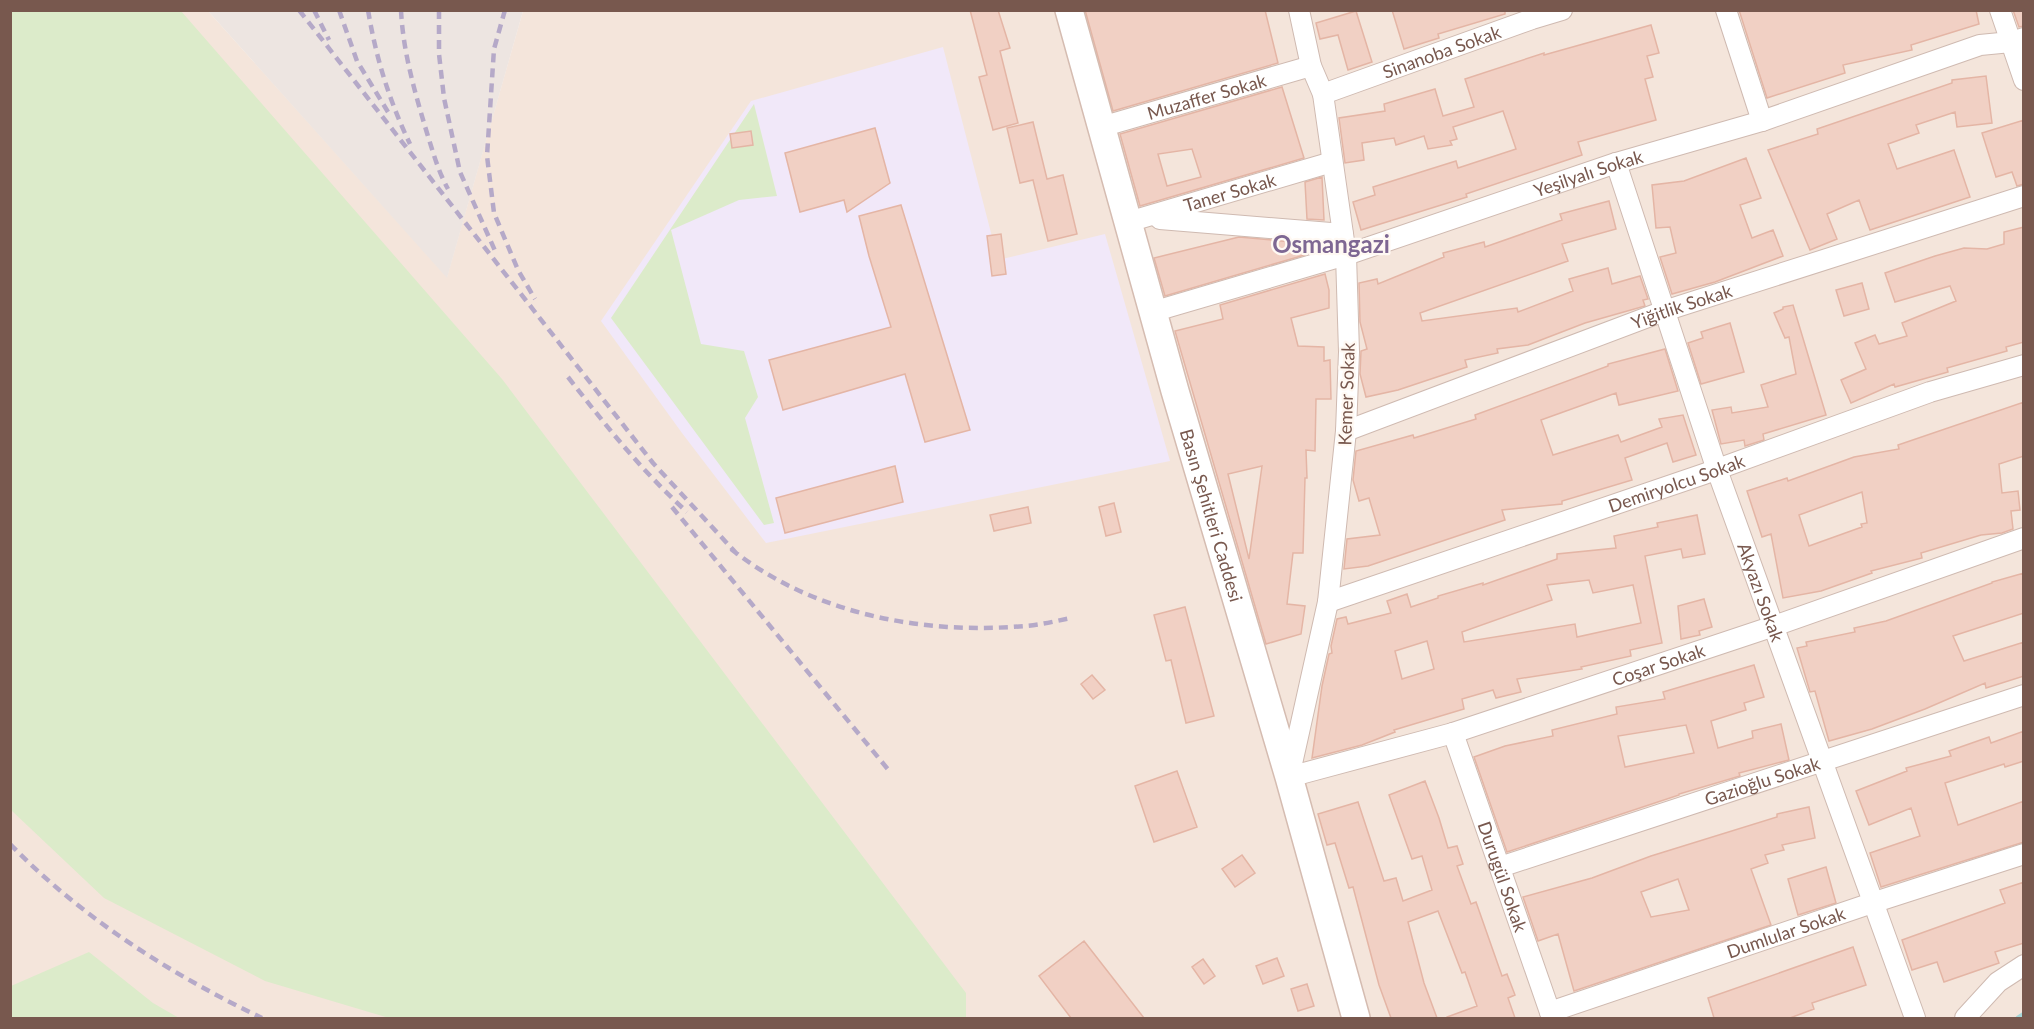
<svg xmlns="http://www.w3.org/2000/svg" width="2034" height="1029" font-family="Lato,sans-serif">
  <style>
    .residential { fill: #f4e5db }
    .industrial { fill: #ede5e1 }
    .education { fill: #f1e8f9 }
    .green { fill: #dcebca }
    .lines { fill: none; stroke-linecap: round; stroke-linejoin: round }
    .stream { stroke: #a7d7d8; stroke-width: 5 }
    .building { fill: #f1d0c4; stroke: #e4b5a5; stroke-width: 1.5; fill-rule: evenodd }
    .street-casing { stroke: #cfbab1; stroke-width: 22 }
    .secondary-casing { stroke: #d5bcb1; stroke-width: 30 }
    .street { stroke: #fff; stroke-width: 20 }
    .secondary { stroke: #fff; stroke-width: 27 }
    .rail { stroke: #b5a9c8; stroke-width: 4.5; stroke-dasharray: 9 6; stroke-linecap: butt }
    .labels { text-anchor: middle; dominant-baseline: central; stroke-width: 4.5; stroke-linejoin: round; paint-order: stroke }
    .street-label { font-size: 18px; fill: #78584e; stroke: #fff9f3 }
    .district-label { font-size: 24px; font-weight: bold; fill: #7e6793; stroke: #fff9f3 }
  </style>
  <rect width="100%" height="100%" fill="#fcf4ec"/>
  <path class="residential" d="M10 11H208L447 277 523 11H2023V1018H11Z"/>
  <path class="industrial" d="M208 11H523L447 278Z"/>
  <path class="education" d="M943 47 998 260 1105 234 1170 461 766 543 682 433 601 321 751 101Z"/>
  <path class="green" d="M10 11H181L502 379 966 993V1018H389L265 981 104 898 11 810Z
    M754 104 777 196 739 200 671 230 701 344 744 351 758 397 745 418 774 523 764 525 611 318Z
    M89 952 153 1003 179 1018H11V986Z"/>
  <g class="lines">
    <path class="stream" d="M2018 1018 2024 1014"/>
  </g>
  <path class="building" d="M970 10H998L1010 48 1000 51 1018 123 993 130 979 77 987 75Z
    M1085 10H1265L1278 63 1113 111Z
    M1392 10H1505V14L1438 34 1439 38 1404 49Z
    M1739 10H1976L1979 24 1911 45 1912 50 1843 65 1845 73 1767 98Z
    M2013 10H2024V26L2019 27Z
    M1356 11 1372 62 1348 70 1338 35 1320 39 1316 23Z
    M1651 25 1659 53 1647 56 1653 77 1645 79 1656 120 1578 142 1582 155 1466 194 1467 197 1361 230 1353 202 1375 195 1373 187 1456 161 1458 168 1516 149 1503 111 1453 127 1457 139 1450 141 1452 145 1428 149 1424 136 1396 145 1394 138 1362 143 1364 160 1345 163 1339 118 1385 111 1384 104 1435 89 1443 116 1474 107 1465 79 1544 53V55Z
    M1986 76 1992 123 1957 127 1955 112 1916 125 1919 133 1888 144 1897 169 1954 150 1970 197 1870 230 1859 200 1827 214 1837 239 1810 250 1768 150 1818 134 1817 129 1952 83V80Z
    M1282 87 1304 158 1140 206 1120 134ZM1192 149 1201 177 1167 186 1158 154Z
    M2024 120V184L2017 186 2012 172 1996 177 1982 133Z
    M1033 122 1047 179 1063 175 1077 234 1048 241 1033 180 1020 183 1007 128Z
    M875 128 890 183 847 212 844 200 800 212 785 153Z
    M751 131 753 145 732 148 730 134Z
    M1746 158 1761 198 1740 205 1752 238 1773 230 1783 256 1715 282 1672 294 1660 257 1676 253 1670 227 1656 228 1652 185 1684 181Z
    M1322 177 1324 220 1307 219 1305 182Z
    M1609 201 1616 229 1562 244 1568 261 1420 313 1422 321 1517 308 1518 312 1573 291 1569 279 1608 268 1612 284 1640 276 1648 299 1643 300 1645 306 1585 323 1528 345 1497 349 1498 353 1465 360 1467 367 1398 390 1366 397 1360 374 1361 351 1367 349 1360 322 1359 283 1377 279 1378 284 1444 257 1443 253 1484 242 1485 247 1562 220 1560 214Z
    M901 205 970 430 925 442 905 374 783 410 769 360 891 327 869 256 859 216Z
    M2024 227V342L2006 347 2007 351 1947 368 1948 372 1895 387 1894 384 1851 403 1841 380 1866 369 1855 343 1875 335 1879 344 1907 336 1902 323 1956 301 1950 286 1895 302 1885 273 1935 256 1964 248 1987 249 2004 244V232Z
    M1001 234 1006 274 992 276 987 236Z
    M1239 237 1325 245V249L1165 296 1154 258Z
    M1325 274 1329 290V308L1291 318 1298 346 1324 347V361L1330 360 1331 399H1316L1315 451 1306 450 1307 478H1305L1303 553H1293L1287 604 1305 606 1301 634 1266 644 1175 331 1223 319 1220 305ZM1262 466 1249 559 1228 474Z
    M1862 283 1869 309 1844 316 1836 290Z
    M1793 305 1826 415 1763 434 1764 440 1745 446 1744 440 1721 444 1712 410 1731 407 1732 413 1768 407 1761 385 1796 374 1789 337 1785 338 1774 313 1783 309V307Z
    M1730 323 1744 372 1701 384 1688 343 1703 338 1701 332Z
    M1665 349 1678 391 1619 405 1616 393 1541 420 1553 455 1618 435 1621 442 1662 427 1659 419 1683 415 1696 455 1673 462 1667 443 1625 458 1632 480 1562 501V504L1502 510 1505 520 1368 566 1344 569 1347 539 1380 535 1369 498 1359 501 1353 480 1356 451 1413 435 1414 438 1476 419 1475 415 1608 366V364Z
    M2024 402V456L1999 464 2002 493 2018 491 2020 510 2011 511 2013 529 2002 533 1981 535 1921 553 1922 558 1871 571 1872 573 1821 591 1783 598 1771 534 1762 537 1747 491 1787 478 1788 481 1854 457 1899 449 1898 445ZM1862 492 1867 523 1861 524 1862 527 1809 546 1799 515Z
    M895 466 903 502 785 533 776 498Z
    M1114 503 1121 532 1106 536 1099 507Z
    M1028 507 1031 523 994 531 990 515Z
    M1697 515 1705 554 1683 558 1681 549 1645 556 1662 643 1630 650 1631 656 1581 667 1582 669 1517 679 1521 692 1496 698 1493 690 1462 699 1464 709 1394 730 1395 732 1362 745 1312 758 1322 686 1329 654 1332 653 1331 646 1337 619 1346 617 1348 624 1391 613 1387 601 1407 594 1411 607 1438 598V596L1483 583V585L1557 559V554L1616 548 1614 536 1658 527 1657 523ZM1589 580 1593 593 1633 585 1641 623 1577 637 1575 624 1464 642 1462 632 1552 600 1547 585ZM1427 641 1434 669 1402 679 1395 651Z
    M2024 573V613L1953 636 1964 661 2024 642V676L1986 688 1985 683 1925 709 1872 729 1829 741 1815 691 1810 692 1797 648 1807 646 1806 642 1855 632 1854 628 1886 621 1992 583V582Z
    M1704 599 1712 627 1699 631 1700 635 1681 639 1678 606Z
    M1185 607 1214 716 1186 723 1171 660 1166 661 1154 615Z
    M1754 665 1764 697 1744 703 1746 710 1711 721 1718 748 1753 738 1752 731 1781 724 1789 760 1739 773 1740 776 1679 794V795L1507 852 1474 757 1505 746 1553 736 1552 730 1617 714 1616 707 1665 699 1663 692ZM1686 725 1694 753 1625 767 1618 736Z
    M1092 675 1105 690 1093 699 1081 684Z
    M2024 731V761L2005 767 2004 764 1945 783 1958 825 2024 801V842L1881 887 1870 853 1920 836 1911 808 1869 825 1856 791 1907 771 1906 768 1951 756 1949 751 1989 737 1991 743Z
    M1177 771 1197 827 1154 842 1135 786Z
    M1425 781 1439 818 1448 848 1457 846 1463 864 1457 866 1471 904 1476 902 1502 976 1507 974 1515 995 1508 998 1515 1018H1447V1017L1477 1006 1465 972 1462 973 1438 911 1408 922 1424 983 1437 1018H1391L1379 985 1353 887 1349 888 1335 843 1327 845 1318 814 1358 802 1384 881 1396 878 1403 901 1432 890 1422 856 1412 859 1389 795Z
    M1809 807 1815 838 1782 845 1784 850 1765 855 1768 863 1751 869 1771 925 1574 991 1558 934 1538 941 1523 897 1592 878 1651 856 1777 817V814ZM1678 879 1689 910 1651 917 1641 892Z
    M1242 855 1255 873 1235 887 1222 869Z
    M1826 867 1836 903 1798 915 1788 879Z
    M2024 882V943L1995 952 1999 963 1944 982 1937 962 1912 970 1902 940 2005 903 2000 890Z
    M1084 941 1144 1018H1071L1039 976Z
    M1853 947 1866 985 1812 1003 1814 1009 1790 1018H1714L1708 998Z
    M1277 958 1284 976 1263 984 1256 966Z
    M1203 959 1215 976 1204 984 1192 967Z
    M1307 984 1314 1006 1298 1011 1291 989Z"/>
  <g class="lines">
    <defs>
      <g id="street">
        <path id="s1" d="M1299 10 1311 66 1323 94 1346 255 1349 352 1346 431 1328 602 1289 777 1453 733 1774 626 2024 538"/>
        <path d="M1726 10 1762 121"/>
        <path d="M2000 10 2024 80"/>
        <path id="s2" d="M1323 94 1532 19 1562 10"/>
        <path id="s3" d="M1101 127 1311 66"/>
        <path id="s4" d="M1616 163 1717 470 1915 1018"/>
        <path d="M1160 219 1343 234"/>
        <path id="s5" d="M1128 222 1332 162"/>
        <path id="s6" d="M1152 312 1346 255 1616 163 1762 121 1980 45 2011 42 2024 38"/>
        <path id="s7" d="M1346 431 1664 311 2024 196"/>
        <path id="s8" d="M1328 602 1704 474 1930 392 2024 365"/>
        <path id="s9" d="M1453 733 1552 1018"/>
        <path id="s10" d="M1500 867 2024 695"/>
        <path id="s11" d="M1550 1012 1872 903 2024 854"/>
        <path d="M1965 1018 1998 982 2024 965"/>
      </g>
      <g id="secondary">
        <path id="s12" d="M1069 10 1175 391 1289 777 1356 1018"/>
      </g>
    </defs>
    <use href="#street" class="street-casing"/>
    <use href="#secondary" class="secondary-casing"/>
    <use href="#street" class="street"/>
    <use href="#secondary" class="secondary"/>
    <path class="rail" d="M299 10 653 463 737 554
      M314 10 329 40
      M339 10 357 61 388 112
      M368 10C376 58 389 100 410 144
      M401 10C403 52 415 93 427 133 433 152 438 171 448 189
      M439 10V54L444 98 460 172 496 253
      M505 10 494 49 487 156 494 213 518 270 535 299
      M568 377C607 427 640 469 687 512
      M672 507 891 773
      M731 549C813 614 922 635 1025 626 1040 625 1056 621 1071 618
      M10 844C82 918 170 974 262 1018"/>
  </g>
  <g class="labels">
    <g class="street-label">
      <text stroke="none"><textPath href="#s2" startOffset="126">Sinanoba Sokak</textPath></text>
      <text stroke="none"><textPath href="#s3" startOffset="110">Muzaffer Sokak</textPath></text>
      <text stroke="none"><textPath href="#s6" startOffset="458">Yeşilyalı Sokak</textPath></text>
      <text stroke="none"><textPath href="#s5" startOffset="106">Taner Sokak</textPath></text>
      <text stroke="none"><textPath href="#s7" startOffset="358">Yiğitlik Sokak</textPath></text>
      <text transform="translate(1346 394) rotate(-88)">Kemer Sokak</text>
      <text stroke="none"><textPath href="#s8" startOffset="368">Demiryolcu Sokak</textPath></text>
      <text stroke="none"><textPath href="#s12" startOffset="525">Basın Şehitleri Caddesi</textPath></text>
      <text stroke="none"><textPath href="#s4" startOffset="453">Akyazı Sokak</textPath></text>
      <text stroke="none"><textPath href="#s1" startOffset="1164">Coşar Sokak</textPath></text>
      <text stroke="none"><textPath href="#s10" startOffset="276">Gazioğlu Sokak</textPath></text>
      <text stroke="none"><textPath href="#s9" startOffset="152">Durugül Sokak</textPath></text>
      <text stroke="none"><textPath href="#s11" startOffset="249">Dumlular Sokak</textPath></text>
    </g>
    <g class="district-label">
      <text x="1331" y="243">Osmangazi</text>
    </g>
  </g>
  <rect width="2034" height="1029" fill="none" stroke="#78584e" stroke-width="24"/>
</svg>
